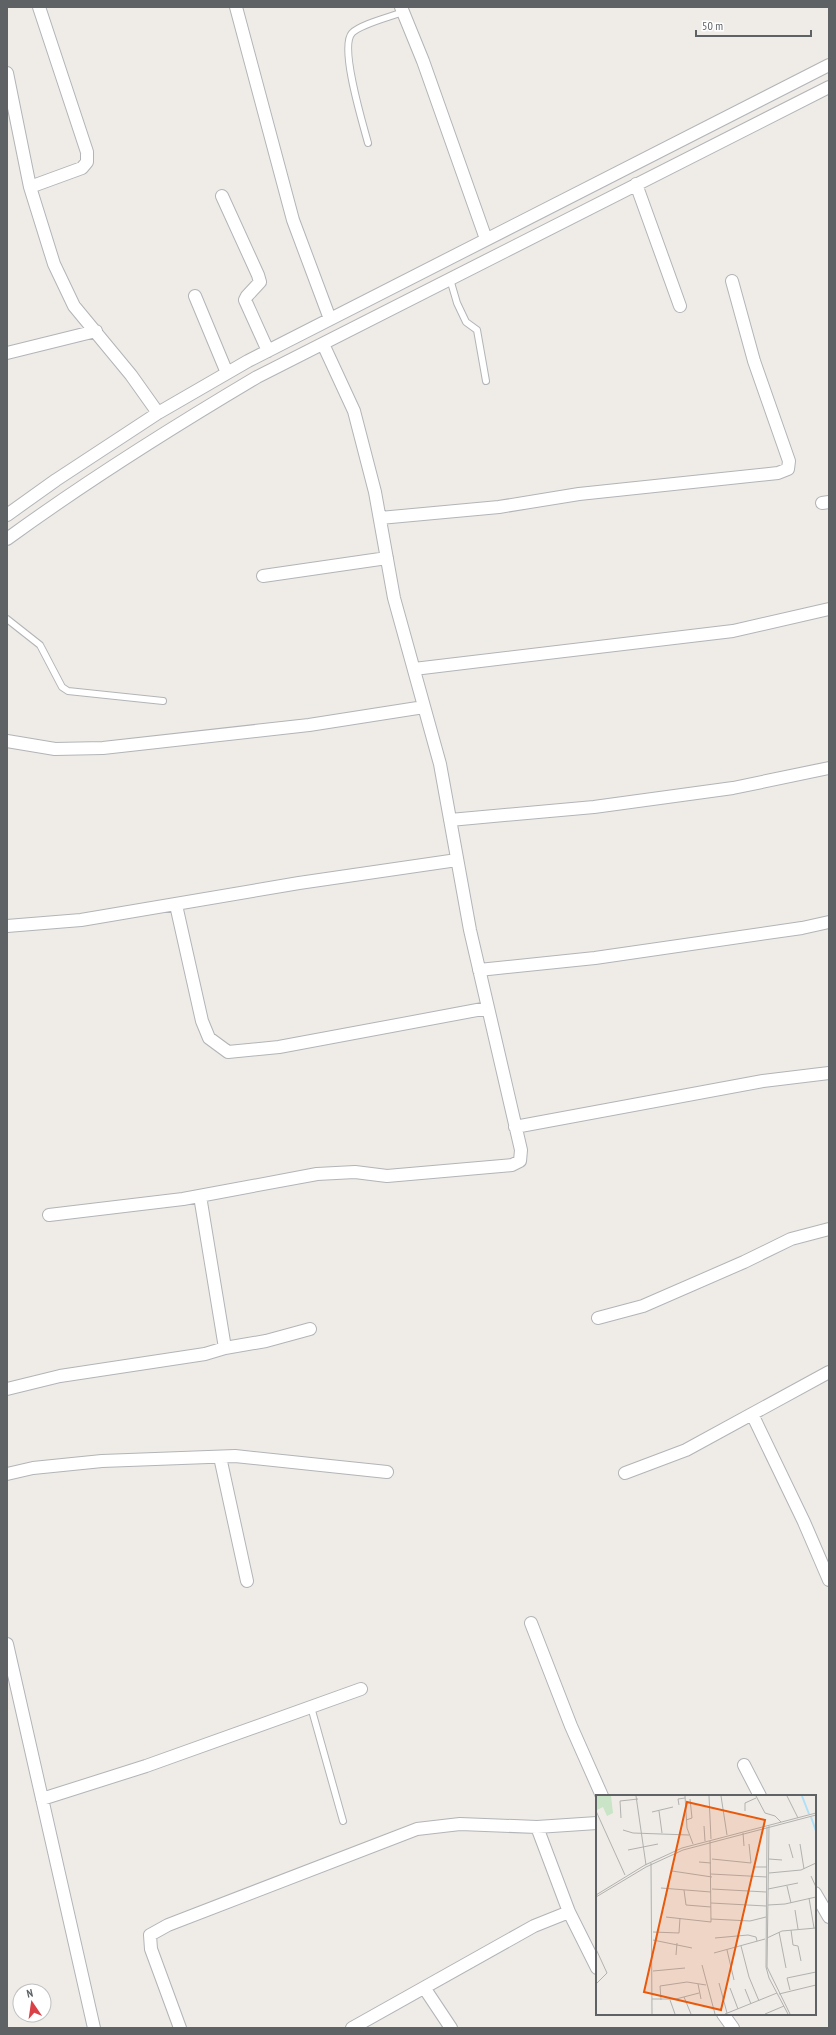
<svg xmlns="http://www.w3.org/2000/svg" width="836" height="2035" font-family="'PT Sans Narrow',sans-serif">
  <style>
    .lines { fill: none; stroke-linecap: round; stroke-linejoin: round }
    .service-casing { stroke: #b2b4b7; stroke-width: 8 }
    .minor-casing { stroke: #b2b4b7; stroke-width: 14 }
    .service { stroke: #fff; stroke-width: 6 }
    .minor { stroke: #fff; stroke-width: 12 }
    .inset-river { fill: none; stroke: #aee0f7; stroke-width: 2 }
    .inset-road { fill: none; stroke: #b1b1af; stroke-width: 1 }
    .view { fill: #e8590c; fill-opacity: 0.15; stroke: #e8590c; stroke-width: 2 }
    .inset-edge { fill: none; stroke: #5e6265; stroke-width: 2 }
  </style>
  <rect width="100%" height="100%" fill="#efece7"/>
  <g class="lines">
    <defs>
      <path id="service" d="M368 143C363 124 339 47 352 33 361 24 390 17 403 12
        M450 279 457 303 466 322 477 330 486 381
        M7 619 40 645 62 687 68 691 163 701
        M311 1707 343 1821"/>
      <path id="minor" d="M236 7 293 220 330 319
        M401 7 423 61 486 239
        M7 73 30 187 54 264 74 306 131 375 158 413
        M636 184 680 306
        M30 187 82 168 87 162V152L39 7
        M222 196 258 275 260 282 247 296 245 300 268 351
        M195 296 227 373
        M7 353 96 331
        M822 503 829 502
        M7 515 56 480 158 413 248 361 829 65
        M380 518 499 507 579 494 778 473 788 469 789 461 754 361 732 281
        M7 539C88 480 171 428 257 377L829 87
        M263 576 387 558
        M414 669 733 631 829 609
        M7 741 55 749 103 748 309 725 424 707
        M450 820 594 807 733 788 829 768
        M176 905 202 1021 209 1038 228 1052 279 1047 488 1008
        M7 926 81 920 299 883 457 860
        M479 970 595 958 802 928 829 922
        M515 1127 763 1081 829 1073
        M49 1215 183 1199 317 1174 355 1172 387 1176 512 1165 520 1161 521 1150 470 930 440 764 394 598 375 492 354 411 323 344
        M598 1318 643 1306 744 1262 791 1239 829 1229
        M225 1348 266 1341 310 1329
        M7 1389 60 1376 205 1354 225 1348 200 1196
        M752 1414 804 1522 829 1580
        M220 1457 247 1581
        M625 1473 686 1450 829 1372
        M7 1474 33 1468 102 1461 235 1456 387 1472
        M531 1623 571 1726 602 1796
        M7 1644 94 2028
        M744 1765 760 1796
        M42 1799 146 1766 361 1689
        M537 1827 569 1912 597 1968
        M815 1893 829 1917
        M425 1989 451 2028
        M723 2014 733 2028
        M180 2028 151 1949 150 1935 168 1925 417 1829 460 1824 537 1827 597 1823
        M352 2028 534 1926 569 1912"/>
    </defs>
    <use href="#service" class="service-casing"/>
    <use href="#minor" class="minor-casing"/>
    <use href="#service" class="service"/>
    <use href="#minor" class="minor"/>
  </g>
  <g transform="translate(596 1795)">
    <rect width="220" height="220" fill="#efece7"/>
    <path d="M0 1H15L17 18 11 21 7 12 1 15Z" fill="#c9e4c6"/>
    <path class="inset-river" d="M206 1 213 19M215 22 220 36"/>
    <path class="inset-road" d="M40 1 50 70M89 1 91 33 97 49M113 1 115 44M125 1 131 40M160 1 169 18 179 21 185 27M191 1 202 23M83 10 82 4 89 3M0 16 29 80M63 16 66 38M149 16V8L160 3M56 17 77 12M25 23 24 6 42 4M90 25 96 23 94 4M108 31 109 46M173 31 171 172 194 219M171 32 170 172 173 183 192 219M27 35 37 38 93 40M147 38 148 51M193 49 197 63M204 49 208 74M32 55 62 49M116 64 155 68 153 49M173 64 186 65M103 67 115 68M55 68 56 219M157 72H171M76 76 116 82M173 78 205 75 220 68M115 79 171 82M215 81 220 92M191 91 195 108M65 93 115 97M116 94 170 97M172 94 202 88M88 95 90 110 115 112M0 100 49 70 86 53 220 18M0 102 50 72 87 55 220 20M213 103 218 133M115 108 170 111M172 110 189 109 220 102M199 115 202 134M70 122 115 127 114 46M115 124 154 126 170 122M195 135 197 150 202 151 205 166M57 137 83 138 84 123M183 137 190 173M119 143 152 140 160 142 161 146M171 143 186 136 220 133M57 145 96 153M145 151 153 182 163 206M0 154 11 178 0 189M131 155 138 185M118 158 169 144M80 160 81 148M106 170 119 219M57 176 89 173M123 188 131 218M102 189 105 204M134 193 142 214M149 194 155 209M194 195 191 183 220 177M183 199 220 190M88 202 95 219M56 204H80L103 198M65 205 64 191 91 187 110 190M74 205 79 219M129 219 181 198M169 219 188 211"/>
    <path class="view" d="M91 7 169 25 125 215 48 197Z"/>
    <rect width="220" height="220" class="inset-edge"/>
  </g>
  <rect width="836" height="2035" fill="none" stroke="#5e6265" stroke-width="16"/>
  <g transform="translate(32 2003) rotate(347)"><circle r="19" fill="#ffffff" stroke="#bfc0c1"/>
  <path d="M0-3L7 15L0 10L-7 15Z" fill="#da4147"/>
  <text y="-6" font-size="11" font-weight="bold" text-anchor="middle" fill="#5e6265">N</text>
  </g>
  <path d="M696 30v6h115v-6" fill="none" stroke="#5e6265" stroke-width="2"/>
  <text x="702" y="30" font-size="12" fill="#5e6265" stroke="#ffffff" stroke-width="3" paint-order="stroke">50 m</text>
</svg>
